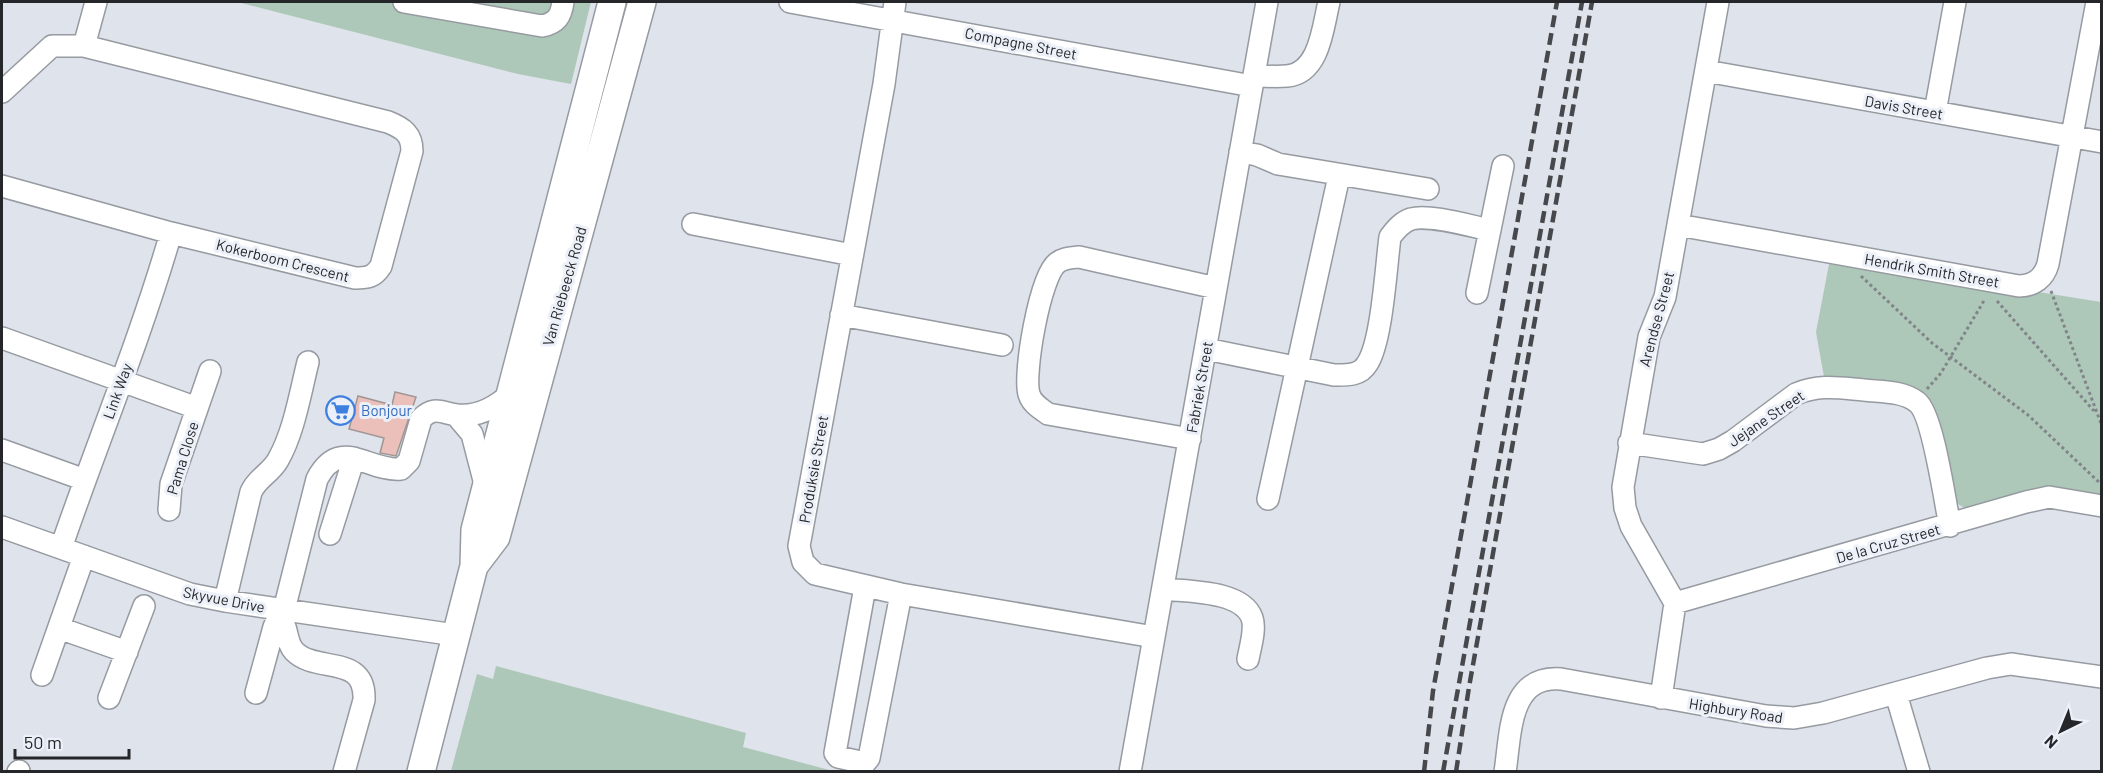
<svg xmlns="http://www.w3.org/2000/svg" width="2103" height="773" font-family="Barlow,sans-serif">
  <style>
    .green { fill: #adc8b8 }
    .building { fill: #ebc0ba; stroke: #a09695; stroke-width: 1.5 }
    .lines { fill: none; stroke-linecap: round; stroke-linejoin: round }
    .minor-casing { stroke: #969aa1; stroke-width: 24 }
    .major-casing { stroke: #969aa1; stroke-width: 30 }
    .path { stroke: #818489; stroke-width: 3; stroke-dasharray: 3 3; stroke-linecap: butt }
    .minor { stroke: #fff; stroke-width: 21 }
    .major { stroke: #fff; stroke-width: 27 }
    .rail { stroke: #47484c; stroke-width: 4.5; stroke-dasharray: 12 6; stroke-linecap: butt }
    .labels { text-anchor: middle; dominant-baseline: central; stroke-width: 6; stroke-linejoin: round; paint-order: stroke }
    .street-label { font-size: 15px; fill: #252629; stroke: #ecf0f8 }
    .shop-label { font-size: 15px; fill: #366cbe; stroke: #ecf0f8; text-anchor: start }
  </style>
  <rect width="100%" height="100%" fill="#dfe3eb"/>
  <path class="green" d="M237 2H591L571 84 518 74Z
    M1830 259 2101 302V498L1966 509 1955 502 1936 417 1824 377 1816 332Z
    M496 666 746 733 743 747 833 771H451L477 674 493 679Z"/>
  <path class="building" d="M395 392 416 397 396 456 380 453 384 438 349 429 358 396 392 405Z"/>
  <g class="lines">
    <defs>
      <path id="minor" d="M404 2 542 26C557 23 561 16 563 2
        M790 2 1252 86
        M895 2 884 84 799 546 803 562 815 574 901 594 1154 637
        M84 46 96 2
        M1706 71 2102 142
        M1254 76C1265 76 1276 77 1287 76 1320 73 1323 26 1329 2
        M2 92 52 46H84L388 122C403 128 412 134 412 151L381 266C374 277 368 278 355 278L171 233 2 186
        M1935 112 1955 2
        M1240 152 1257 155 1278 164 1428 189
        M693 224 852 255
        M1678 225 2019 286C2034 286 2044 278 2048 264L2097 2
        M1477 293 1503 166
        M841 315 1002 345
        M2 338 197 408
        M1206 349 1334 375C1346 375 1360 376 1367 364 1382 342 1386 267 1390 237 1396 229 1402 222 1411 219 1430 214 1470 226 1490 230
        M456 415 472 434 485 484
        M1190 439 1048 414C1040 408 1032 404 1029 394 1023 374 1040 276 1057 263 1063 258 1071 258 1079 257L1216 288
        M1629 443 1703 454 1719 449 1733 441 1796 394C1820 384 1839 388 1864 390 1882 392 1903 391 1917 402 1933 414 1945 503 1950 526
        M2 450 85 480
        M1268 499 1339 176
        M169 510 171 484 210 371
        M2 527 190 594 225 601 455 635
        M330 534 354 458
        M61 548C97 443 140 340 171 233
        M865 587 835 753 838 757 865 763 869 758 901 594
        M1163 589C1187 592 1242 590 1252 618 1256 629 1250 648 1248 659
        M225 601 251 492C257 478 271 473 278 460 294 432 300 394 308 362
        M1675 603 2026 502 2049 497 2102 506
        M279 617C289 627 285 641 294 651 316 674 366 653 364 700L344 772
        M59 628 127 652
        M42 675 84 556
        M256 693 274 627 286 602 317 479C340 435 368 472 401 469L409 461 421 419C434 405 442 413 457 415 478 417 495 408 510 394
        M1896 694 1919 772
        M109 698 144 606
        M1661 698 1675 603 1631 526 1625 508 1623 487 1649 337 1665 297 1718 2
        M18 772 19 771
        M1130 772 1267 2
        M1505 772C1511 734 1508 675 1561 679L1766 716 1794 718 1823 713 1987 668 2011 664 2102 677"/>
      <path id="major" d="M474 566 496 537 642 2
        M421 772 474 566 475 530 612 2"/>
    </defs>
    <use href="#minor" class="minor-casing"/>
    <use href="#major" class="major-casing"/>
    <path class="path" d="M1861 276 1932 343 2028 415 2102 485
      M2051 291 2102 426
      M1997 301 2094 411
      M1927 389 1941 373 1985 299"/>
    <use href="#minor" class="minor"/>
    <use href="#major" class="major"/>
    <path class="rail" d="M1424 772 1433 691 1557 2
      M1443 772 1582 2
      M1456 772 1469 687 1592 2"/>
  </g>
  <defs>
    <symbol id="supermarket-ring" viewBox="-11 -11 22 22"><circle r="9.5" fill="#ecf0f8" stroke="#3f7fe0" stroke-width="1.5"/><path d="M-6-5.5h2.5l.6 2H6L4.5 2H-2.5L-4.4-4H-6ZM-1.5 3.2a1.3 1.3 0 1 0 .1 0ZM3 3.2a1.3 1.3 0 1 0 .1 0Z" fill="#3f7fe0"/></symbol>
  </defs>
  <g fill-rule="evenodd">
    <use href="#supermarket-ring" x="324" y="394" width="33" height="33"/>
  </g>
  <g class="labels">
    <g class="street-label">
      <text transform="translate(1021 43) rotate(11)">Compagne Street</text>
      <text transform="translate(1904 107) rotate(10)">Davis Street</text>
      <text transform="translate(283 260) rotate(14)">Kokerboom Crescent</text>
      <text transform="translate(1932 270) rotate(10)">Hendrik Smith Street</text>
      <text transform="translate(564 286) rotate(-74)">Van Riebeeck Road</text>
      <text transform="translate(1656 319) rotate(-75)">Arendse Street</text>
      <text transform="translate(1199 387) rotate(-80)">Fabriek Street</text>
      <text transform="translate(117 391) rotate(-70)">Link Way</text>
      <text transform="translate(1766 418) rotate(-34)">Jejane Street</text>
      <text transform="translate(182 458) rotate(-73)">Pama Close</text>
      <text transform="translate(813 469) rotate(-80)">Produksie Street</text>
      <text transform="translate(1888 543) rotate(-16)">De la Cruz Street</text>
      <text transform="translate(224 599) rotate(11)">Skyvue Drive</text>
      <text transform="translate(1736 710) rotate(9)">Highbury Road</text>
    </g>
    <g class="shop-label">
      <text x="361" y="410">Bonjour</text>
    </g>
  </g>
  <rect width="2103" height="773" fill="none" stroke="#252629" stroke-width="6"/>
  <g transform="translate(2061 731) rotate(223)" stroke="#ecf0f8" stroke-width="4.5" paint-order="stroke">
  <path d="M0-4.5L10 22L0 15L-10 22Z" fill="#252629"/>
  <text y="-9" font-size="16" font-weight="bold" text-anchor="middle" fill="#252629">N</text>
  </g>
  <path d="M15 749v9h114v-9" fill="none" stroke="#252629" stroke-width="3"/>
  <text x="24" y="749" font-size="18" fill="#252629" stroke="#ecf0f8" stroke-width="4.5" paint-order="stroke">50 m</text>
</svg>
